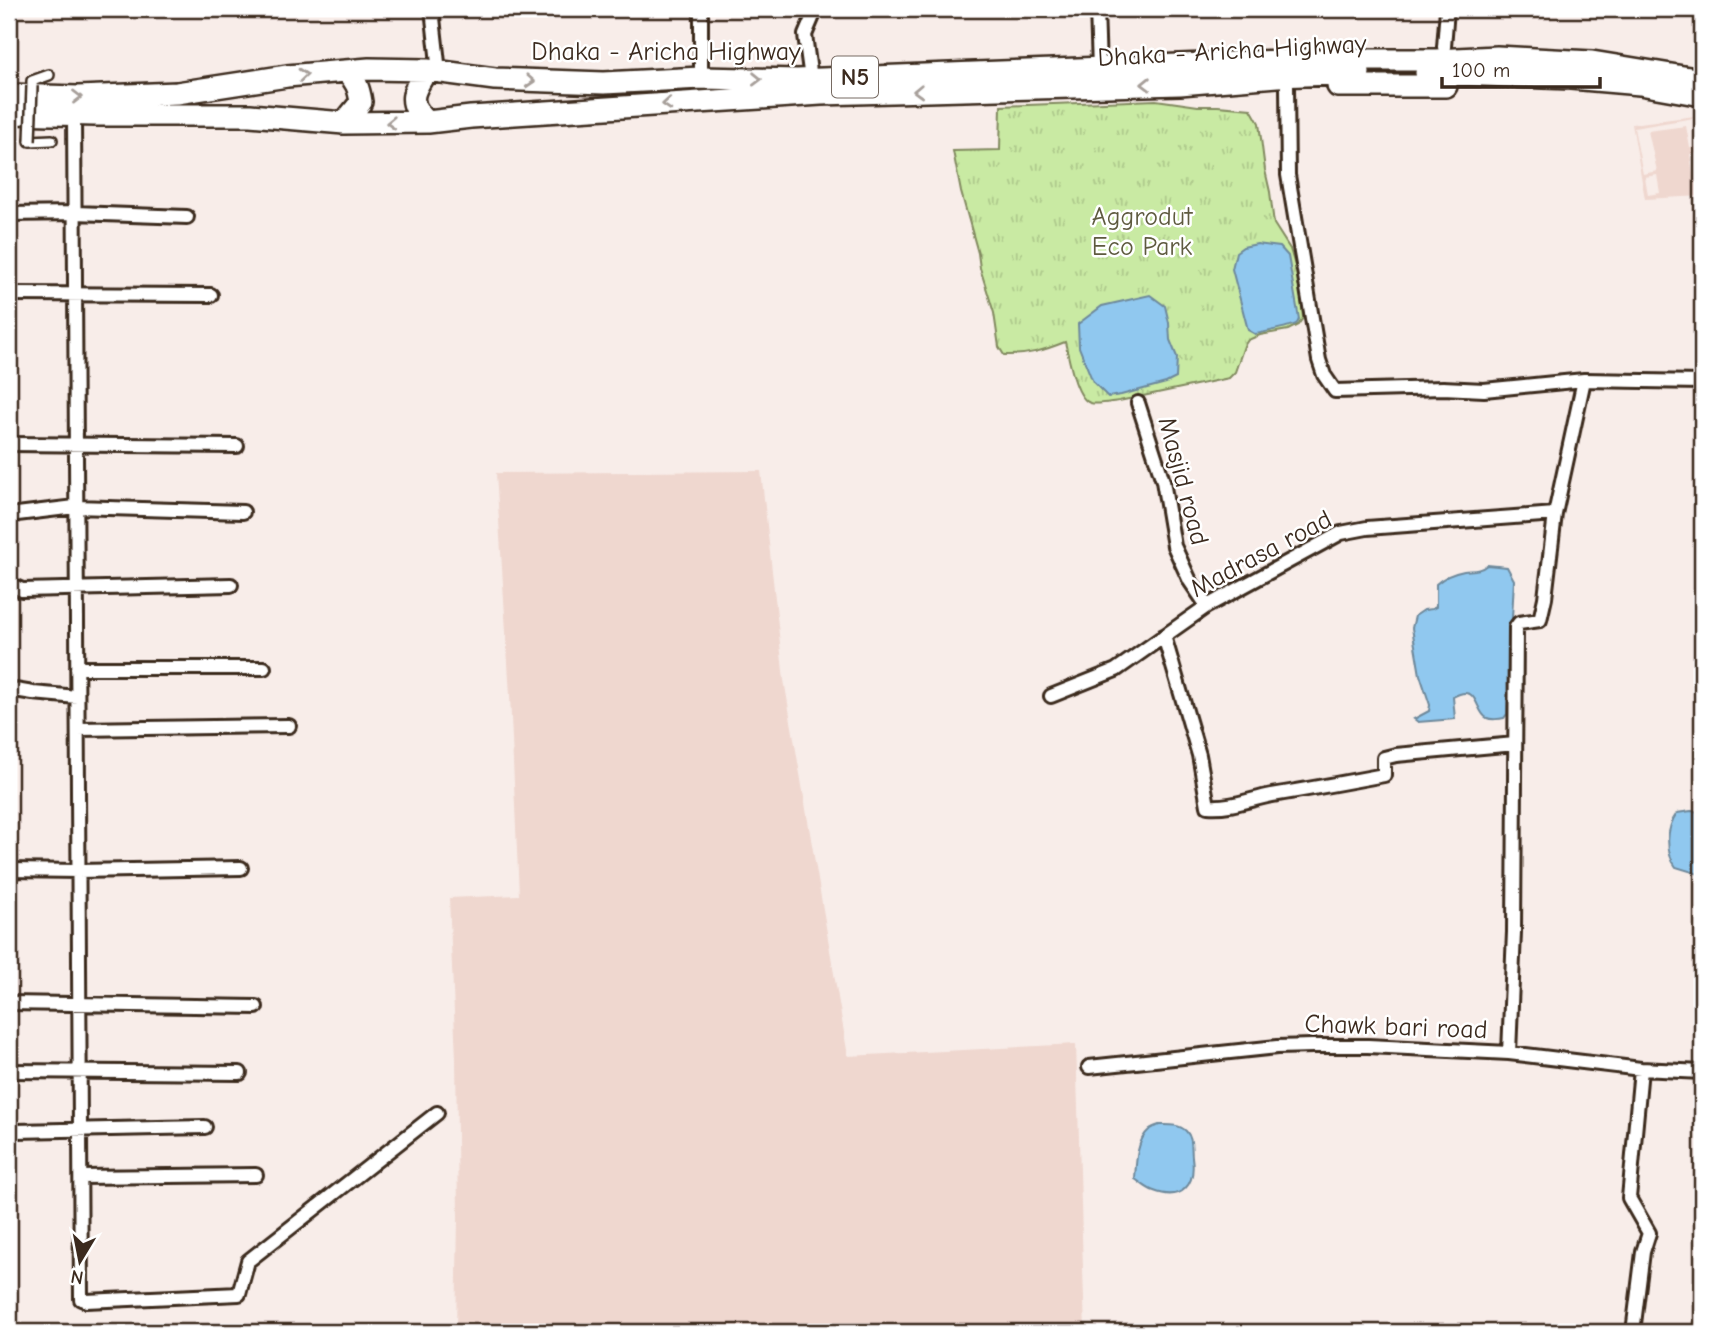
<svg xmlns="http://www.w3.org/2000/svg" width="1711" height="1341" font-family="'Comic Neue',sans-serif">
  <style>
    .built { fill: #efd7cf; fill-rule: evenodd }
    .grass { fill: url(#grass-tufts); stroke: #828a60; stroke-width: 2 }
    .water { fill: #90c8ef; stroke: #6e899b; stroke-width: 2 }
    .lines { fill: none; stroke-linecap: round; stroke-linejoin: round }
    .pedestrian-casing { stroke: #3b2a1e; stroke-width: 14 }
    .minor-casing { stroke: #3b2a1e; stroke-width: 18 }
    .trunk-casing { stroke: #3b2a1e; stroke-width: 26 }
    .pedestrian { stroke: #fff; stroke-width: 9 }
    .minor { stroke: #fff; stroke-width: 12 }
    .trunk { stroke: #fff; stroke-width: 21 }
    .pedestrian-bridge-casing { stroke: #3b2a1e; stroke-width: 14; stroke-linecap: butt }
    .pedestrian-bridge { stroke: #fff; stroke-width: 9 }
    .oneway { stroke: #a79f9a }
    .labels { text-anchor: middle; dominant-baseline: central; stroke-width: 5; stroke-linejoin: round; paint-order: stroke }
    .shield { fill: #fff; stroke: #766a62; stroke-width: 2 }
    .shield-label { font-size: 24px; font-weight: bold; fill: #3b2a1e }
    .street-label { font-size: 26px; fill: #3b2a1e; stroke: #fff }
    .park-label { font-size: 26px; fill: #5e5a3f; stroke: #fff }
  </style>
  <defs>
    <pattern id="grass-tufts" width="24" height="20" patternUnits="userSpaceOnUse" patternTransform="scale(1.75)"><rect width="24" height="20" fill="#c9eaa3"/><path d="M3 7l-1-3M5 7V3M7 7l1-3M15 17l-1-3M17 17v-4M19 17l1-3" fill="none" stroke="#aec98c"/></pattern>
  </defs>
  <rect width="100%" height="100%" fill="#f8ede9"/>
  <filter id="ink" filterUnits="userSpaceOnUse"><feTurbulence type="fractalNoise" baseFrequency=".0143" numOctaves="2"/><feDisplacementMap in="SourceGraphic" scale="14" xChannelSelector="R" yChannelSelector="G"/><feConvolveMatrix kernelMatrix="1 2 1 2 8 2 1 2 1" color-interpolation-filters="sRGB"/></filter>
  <g filter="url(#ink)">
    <path class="built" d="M1695 116 1702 165V196L1645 199 1632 124ZM1694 118 1698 147 1690 148 1686 126 1648 131 1657 171 1643 174 1634 128ZM1698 153 1702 180 1694 181 1690 154ZM1657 175 1660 193 1648 195 1645 177Z
      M761 471 784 680 848 1056 1076 1044 1085 1332H456L458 1217 456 1059 449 898 519 895 510 695 496 473Z"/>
    <path class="grass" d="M1156 100 1198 106H1218L1251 109 1259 123 1265 170 1270 192 1274 224 1290 249 1299 279 1303 318 1298 325 1288 330 1260 335 1248 340 1244 346 1235 372 1229 378 1119 401C1110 402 1099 405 1090 403 1075 398 1069 357 1065 342 1045 350 1026 356 1004 355L999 347 994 313 980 268 978 253 961 192 953 151 1000 150 1001 106Z"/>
    <path class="water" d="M1257 244 1280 247 1288 256 1299 319C1298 321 1298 323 1296 324 1293 326 1261 333 1255 334L1248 330 1232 269 1236 252 1243 247Z
      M1150 295 1165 306 1169 323 1170 340 1177 357 1176 378 1166 383 1121 395 1108 397 1093 382 1079 347 1078 324 1102 306Z
      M1487 565 1507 567 1514 580 1507 714 1504 718C1500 719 1491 720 1487 718 1475 713 1479 682 1453 697L1455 719 1418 722 1414 719 1429 711 1430 705 1420 675 1412 628 1415 616 1424 610 1432 609 1436 607V584C1444 577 1453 573 1464 571 1473 570 1480 571 1487 565Z
      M1691 811 1702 812V875L1676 867C1665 852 1666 828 1677 813Z
      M1159 1125C1168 1125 1179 1124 1186 1131 1193 1138 1191 1148 1192 1157 1196 1184 1183 1202 1154 1191 1147 1189 1141 1183 1135 1179 1136 1164 1136 1141 1149 1130 1150 1128 1157 1126 1159 1125Z"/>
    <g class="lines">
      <defs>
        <path id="pedestrian" d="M32 86V81L49 75
          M30 141 52 140"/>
        <path id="minor" d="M432 9 439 72
          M701 9V78
          M1097 9 1099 68
          M1444 47 1447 9
          M811 79 805 35 816 9
          M1287 87 1288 175 1319 360 1324 375 1335 391 1443 388 1484 390 1584 380 1702 382
          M74 115 81 1299 86 1301 239 1294 248 1261 437 1113
          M9 214 75 213 187 217
          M9 294 211 295
          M1138 403 1163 481 1174 546 1190 581 1207 606
          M9 444 237 446
          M9 515 75 507 243 512
          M9 584 22 590 231 585
          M1164 636 1199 755 1208 806C1230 808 1251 799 1272 795 1309 789 1347 782 1384 775V758L1396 755 1515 744
          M77 668H264
          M9 689 33 693 77 697
          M1051 696 1116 670 1207 606 1341 533 1367 528 1555 514
          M78 729 289 726
          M9 870 78 871 241 868
          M9 1003 256 1007
          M1509 1053 1514 932 1516 627 1519 623 1540 620 1545 598 1555 514 1584 380
          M1089 1067 1277 1047 1312 1046H1368L1509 1053 1641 1069 1702 1072
          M9 1071 240 1073
          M16 1131 205 1127
          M81 1177 256 1175
          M1633 1332 1643 1252 1649 1233 1629 1198 1641 1069"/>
        <path id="trunk" d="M427 70C413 91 405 103 428 122
          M1426 73 1571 78 1640 84 1702 95
          M1338 86H1446
          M9 95 78 97 177 93 287 76 369 69 427 70 495 79 604 83 701 78 797 80 1308 60H1436L1497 57 1592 62 1702 80
          M9 113 95 115H250L344 123 428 122 471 117 821 94 1180 84 1277 76 1359 73
          M344 123 361 102C359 88 356 81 347 72"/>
      </defs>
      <use href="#pedestrian" class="pedestrian-casing"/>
      <use href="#minor" class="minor-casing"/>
      <use href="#trunk" class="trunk-casing"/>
      <use href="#pedestrian" class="pedestrian"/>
      <use href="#minor" class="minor"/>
      <use href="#trunk" class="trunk"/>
      <defs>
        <path id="pedestrian-bridge" d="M30 141 32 86"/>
      </defs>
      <use href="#pedestrian-bridge" class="pedestrian-bridge-casing"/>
      <use href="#pedestrian-bridge" class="pedestrian-bridge"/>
    </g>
    <defs><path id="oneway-chevron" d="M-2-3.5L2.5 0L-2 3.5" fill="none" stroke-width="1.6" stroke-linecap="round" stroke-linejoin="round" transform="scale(1.75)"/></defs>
    <g class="oneway">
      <use href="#oneway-chevron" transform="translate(303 75) rotate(-5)"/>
      <use href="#oneway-chevron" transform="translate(757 79) rotate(1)"/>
      <use href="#oneway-chevron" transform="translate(530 81) rotate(3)"/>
      <use href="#oneway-chevron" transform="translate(1146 84) rotate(179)"/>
      <use href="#oneway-chevron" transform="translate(918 91) rotate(178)"/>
      <use href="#oneway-chevron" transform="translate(77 97)"/>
      <use href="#oneway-chevron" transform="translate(667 104) rotate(176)"/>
      <use href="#oneway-chevron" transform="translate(391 123) rotate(178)"/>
    </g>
  </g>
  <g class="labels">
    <rect class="shield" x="832" y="56.5" width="46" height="41" rx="5"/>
    <g class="shield-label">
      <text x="855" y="77">N5</text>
    </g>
    <g class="street-label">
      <text transform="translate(1232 51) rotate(-3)">Dhaka - Aricha Highway</text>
      <text x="666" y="52">Dhaka - Aricha Highway</text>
      <text transform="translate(1183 481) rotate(75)">Masjid road</text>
      <text transform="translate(1261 554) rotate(-28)">Madrasa road</text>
      <text transform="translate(1396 1027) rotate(2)">Chawk bari road</text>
    </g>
    <g class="park-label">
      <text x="1142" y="217">Aggrodut<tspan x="1142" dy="30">Eco Park</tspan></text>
    </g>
  </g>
  <rect width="1711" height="1341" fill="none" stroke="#fff" stroke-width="35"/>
  <rect x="18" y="18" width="1676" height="1306" fill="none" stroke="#3b2a1e" stroke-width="2.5" filter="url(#ink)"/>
  <g transform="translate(80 1261) rotate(190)" stroke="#ffffff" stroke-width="5" paint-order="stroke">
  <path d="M0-5L12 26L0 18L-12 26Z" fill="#3b2a1e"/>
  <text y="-10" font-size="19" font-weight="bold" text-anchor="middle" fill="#3b2a1e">N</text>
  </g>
  <path d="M1442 77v10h158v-10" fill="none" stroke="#3b2a1e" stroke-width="3.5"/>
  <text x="1452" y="77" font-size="21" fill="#3b2a1e" stroke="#ffffff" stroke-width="5" paint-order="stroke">100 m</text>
</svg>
